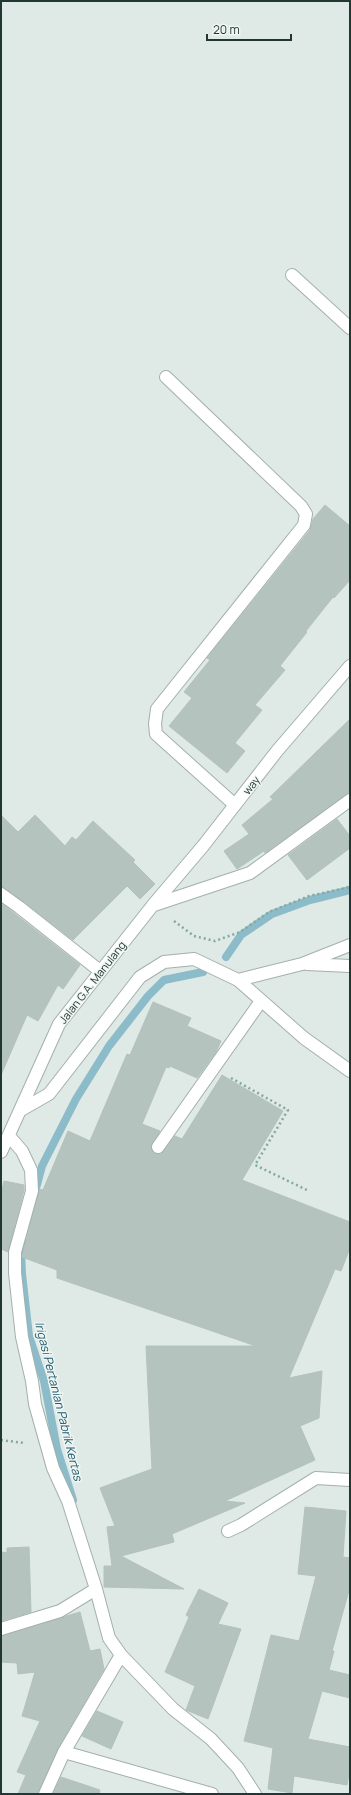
<svg xmlns="http://www.w3.org/2000/svg" width="351" height="1795" font-family="Manrope,sans-serif">
  <style>
    .lines { fill: none; stroke-linecap: round; stroke-linejoin: round }
    .stream { stroke: #8cbbc9; stroke-width: 8 }
    .building { fill: #b5c3be; stroke: #b2c2bc }
    .minor-casing { stroke: #a3b0ac; stroke-width: 14 }
    .path { stroke: #83a9a0; stroke-width: 2.5; stroke-dasharray: 2 3; stroke-linecap: butt }
    .minor { stroke: #fff; stroke-width: 12 }
    .labels { text-anchor: middle; dominant-baseline: central; stroke-width: 3; stroke-linejoin: round; paint-order: stroke }
    .street-label { font-size: 11px; fill: #223733; stroke: #eff6f3 }
    .water-label { font-size: 12px; font-style: italic; fill: #225b6d; stroke: #eff6f3 }
  </style>
  <rect width="100%" height="100%" fill="#dfe9e5"/>
  <g class="lines">
    <path class="stream" d="M226 957 241 935 272 914 310 900 350 890
      M35 1192 42 1166 76 1099 109 1046 148 996 164 980 203 972
      M23 1242 21 1251 22 1274 29 1336 44 1381 57 1449 73 1500"/>
  </g>
  <path class="building" d="M325 505 350 526V580L334 598 333 597 306 631 307 632 280 666 285 670 255 705 262 710 235 743 245 751 227 773 169 726 192 698 184 692 210 660 207 658 310 530 313 519Z
    M350 719V793L346 794 265 853 264 851 237 869 224 851 249 834 242 825 273 799 270 797Z
    M1 815 18 832 35 815 65 846 72 837 76 840 93 821 135 860 133 862 155 884 140 899 127 886 73 940 23 901 5 888 1 887Z
    M337 819 350 836V848L307 880 288 855Z
    M1 903 80 965 63 989 58 985 38 1021 27 1015 1 1075Z
    M153 1002 191 1018 187 1026 221 1041 216 1052 197 1078 170 1066 169 1068 166 1067 142 1124 160 1131 151 1146 153 1153 161 1154 175 1136 182 1139 222 1075 283 1111 242 1180 350 1222V1248L341 1271 335 1269 289 1378 322 1371 319 1418 300 1426 315 1460 225 1501 245 1503 172 1534 174 1542 121 1556 184 1589 104 1587V1566H112L107 1527 115 1526 100 1488 152 1469 146 1346H256L57 1278V1270L22 1257 39 1189 43 1190 68 1131 90 1141 127 1054 130 1055Z
    M4 1181 24 1185V1190L8 1252 1 1249V1194Z
    M305 1507 346 1511 343 1557 350 1558V1587L332 1651H334L329 1670 350 1675V1698L322 1691 308 1739 350 1747V1768L347 1785 294 1776 292 1793 268 1789 273 1748 244 1741 271 1635 299 1641 316 1576 298 1574Z
    M29 1547 31 1612 1 1621V1552L7 1553V1548Z
    M199 1589 228 1603 218 1624 241 1629 208 1719 186 1710 195 1686 165 1672 189 1617 186 1615Z
    M80 1612 90 1651 100 1649 104 1669 58 1748 38 1794H18L26 1775 17 1772 40 1721 22 1716 35 1672 18 1674 17 1663 1 1662V1636Z
    M97 1711 123 1722 111 1749 82 1736Z
    M61 1777 100 1790 99 1794H53Z"/>
  <g class="lines">
    <defs>
      <path id="minor" d="M292 275 350 328
        M166 377 301 506 306 514 304 525 157 709 155 724 156 734 235 805
        M1 894 19 907 100 971
        M154 905 250 873 350 800
        M307 964 350 966
        M238 980 302 964 350 945
        M21 1110 49 1094 140 977 164 962 194 959 238 980 304 1038 350 1071
        M9 1136 22 1151 31 1170 32 1191 15 1252V1273L22 1337 32 1381 35 1404 53 1468 68 1501 96 1589 109 1638 121 1655 173 1709 211 1739 238 1768 255 1794
        M158 1147 261 1001
        M1 1152 59 1024 153 905 203 846 277 751 350 666
        M228 1531 241 1525 316 1478 350 1480
        M1 1629 60 1611 96 1589
        M64 1752 212 1794
        M45 1794 64 1752 121 1655"/>
    </defs>
    <use href="#minor" class="minor-casing"/>
    <path class="path" d="M174 921 194 936 215 941 240 932 269 912 309 896 350 887
      M231 1078 288 1110 255 1165 309 1191
      M1 1440 24 1443"/>
    <use href="#minor" class="minor"/>
  </g>
  <g class="labels">
    <g class="street-label">
      <text transform="translate(251 785) rotate(-52)">way</text>
      <text transform="translate(92 982) rotate(-52)">Jalan G.A. Manulang</text>
    </g>
    <g class="water-label">
      <text transform="translate(59 1401) rotate(76)">Irigasi Pertanian Pabrik Kertas</text>
    </g>
  </g>
  <rect width="351" height="1795" fill="none" stroke="#223733" stroke-width="4"/>
  <path d="M207 34v6h84v-6" fill="none" stroke="#223733" stroke-width="2"/>
  <text x="213" y="34" font-size="12" fill="#223733" stroke="#eff6f3" stroke-width="3" paint-order="stroke">20 m</text>
</svg>
